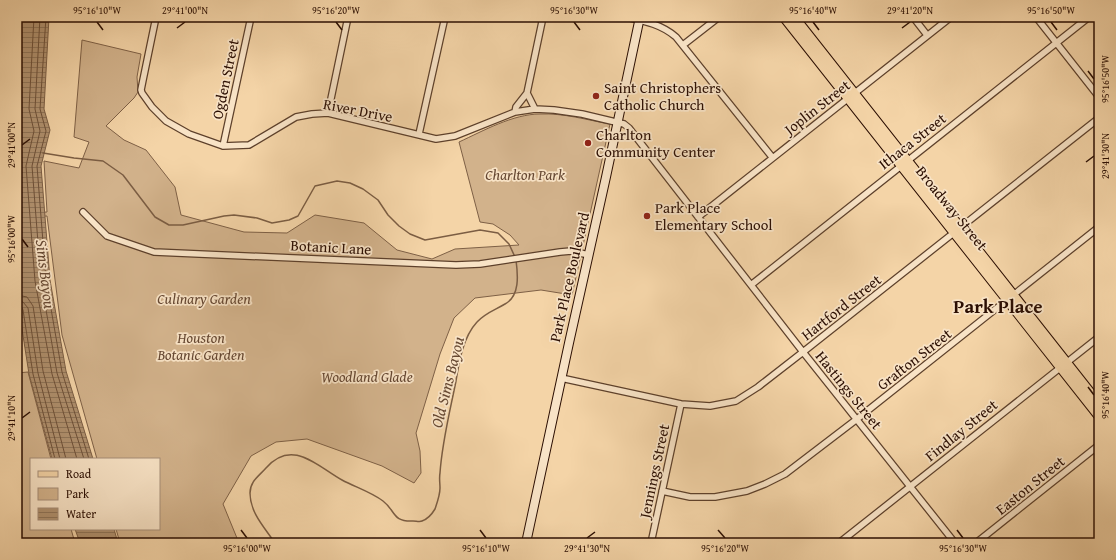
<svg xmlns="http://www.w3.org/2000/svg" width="1116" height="560" font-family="'Gentium Book Plus',serif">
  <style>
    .green { fill: #d2b28b; stroke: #7e6046 }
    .water { fill: url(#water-rules); stroke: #7b5d43 }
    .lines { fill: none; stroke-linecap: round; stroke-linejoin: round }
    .shore { stroke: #6e5038; stroke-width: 1 }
    .stream { stroke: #7b5d43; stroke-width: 1.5 }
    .street-casing { stroke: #5d402b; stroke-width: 8 }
    .secondary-casing { stroke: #2b0e02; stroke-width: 10 }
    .primary-casing { stroke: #2b0e02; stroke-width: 11 }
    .street { stroke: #f8e3c6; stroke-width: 5.5 }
    .secondary { stroke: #f8e3c6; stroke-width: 8 }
    .primary { stroke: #f4d4a7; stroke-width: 9 }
    .ticks { fill: none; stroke: #2b0e02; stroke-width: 1.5 }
    .poi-dot { fill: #8f2418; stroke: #f8e3c6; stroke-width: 1.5 }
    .labels { text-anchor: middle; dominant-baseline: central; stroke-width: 3.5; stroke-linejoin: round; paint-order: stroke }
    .street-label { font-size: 15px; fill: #2b0e02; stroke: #f8e3c6 }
    .poi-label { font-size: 15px; fill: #2b0e02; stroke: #f8e3c6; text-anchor: start }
    .park-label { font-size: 15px; font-style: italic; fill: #654732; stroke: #f8e3c6 }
    .water-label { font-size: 16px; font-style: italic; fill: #674933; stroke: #f8e3c6 }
    .district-label { font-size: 19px; font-weight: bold; fill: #2b0e02; stroke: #f8e3c6 }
    .neatline { fill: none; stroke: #2b0e02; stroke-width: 1.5 }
    .ticks-label { font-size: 10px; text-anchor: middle; fill: #2b0e02 }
  </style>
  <defs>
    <pattern id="water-rules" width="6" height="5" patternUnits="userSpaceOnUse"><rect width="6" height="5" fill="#b0916f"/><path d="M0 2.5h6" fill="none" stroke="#8f7559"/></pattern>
  </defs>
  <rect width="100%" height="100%" fill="#f4d4a7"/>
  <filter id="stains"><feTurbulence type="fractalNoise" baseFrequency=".005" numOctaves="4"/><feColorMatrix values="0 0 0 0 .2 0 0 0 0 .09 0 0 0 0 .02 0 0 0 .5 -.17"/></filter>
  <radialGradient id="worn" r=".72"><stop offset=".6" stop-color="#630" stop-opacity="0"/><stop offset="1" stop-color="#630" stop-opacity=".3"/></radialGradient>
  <path class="green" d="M82 40 141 54 137 77 138 92 134 98 106 126 124 140 146 150 175 187 181 215 244 232 287 233 315 215 364 223 397 250 432 259 455 249 519 245 510 235 493 224 480 222 459 142C483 131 513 114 540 114 564 113 587 120 610 124L572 295 541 290 475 298 454 318 440 354 416 433 420 451 421 473 414 483 382 466 307 439 276 442 251 456 223 504 239 543H120L116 529H159V459H97L62 335 47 216 17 218V214L47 212 44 161 79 168 89 142 74 137Z
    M28 372 51 459H31V529H71L75 543H17V373Z"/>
  <path class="water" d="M17 17H49L44 109 50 130 41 166 50 280 66 371 93 459H52L29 374 17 297Z
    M75 529H114L118 543H80Z"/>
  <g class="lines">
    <path class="shore" d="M34 17 29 109 34 131 26 166 35 281 52 374 77 459
      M40 17 35 109 40 131 32 166 41 281 57 373 84 459
      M46 17 40 109 46 131 37 166 46 280 62 372 89 459
      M17 295 27 297 33 306 43 371 66 459
      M17 301 23 302 28 308 38 373 60 459
      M17 306H21L23 310 33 374 55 459"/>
    <path class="stream" d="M43 153 74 158 103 161 123 175 155 217 169 225H183L224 216 234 215 257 218 272 223 289 220 298 216 315 186 337 181 350 183 363 189 378 200 388 215 399 226 410 234 425 240 480 230 498 233 509 244 515 257
      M275 543C265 528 250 513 250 493 250 481 259 476 266 468 292 438 317 466 342 480 355 487 371 492 383 501 396 511 392 522 413 521 416 521 420 522 422 521 428 519 432 514 435 509 437 503 440 495 440 488 440 483 439 478 440 473 442 442 450 411 456 381 459 362 463 337 477 322 485 313 495 310 505 304 520 296 518 275 516 260"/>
    <defs>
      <path id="street" d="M156 17 143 80 141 90 142 93 152 107 166 121 189 134 223 146 249 145 296 117 312 114 328 113 436 139 455 136 515 112 535 109 554 110 582 114 624 124 629 128 803 352 955 543
        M625 17C644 21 661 24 676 37L772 157
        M913 17 927 35
        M1036 17 1099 97
        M683 45 719 17
        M535 109 527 93 543 17
        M515 112 516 107 527 93
        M328 113 348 17
        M419 134 445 17
        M223 146 251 17
        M83 212 107 236 154 252 456 265 480 264 560 252 571 251 589 255
        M698 217 951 17
        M751 285 1089 17
        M561 378 681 404 710 406 736 401 758 387 803 352 1099 118
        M662 491 690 497H715L747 491 765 484 785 474 857 419 1099 227
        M651 543 681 404
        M839 543 1099 337
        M976 543 1099 445"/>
      <path id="secondary" d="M526 543 569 343 606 177 640 17"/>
      <path id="primary" d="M784 17 1099 416
        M794 17 1099 404"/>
    </defs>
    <use href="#street" class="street-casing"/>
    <use href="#secondary" class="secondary-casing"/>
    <use href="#primary" class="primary-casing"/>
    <use href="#street" class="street"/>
    <use href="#secondary" class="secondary"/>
    <use href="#primary" class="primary"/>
  </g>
  <path class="ticks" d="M97 22 103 30M336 22 342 30M574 22 580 30M813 22 819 30M1051 22 1057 30M177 28 185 22M902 28 910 22M1088 71 1094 79M22 145 30 139M1086 162 1094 156M22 239 28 247M1088 387 1094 395M22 418 30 412M241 530 247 538M480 530 486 538M718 530 725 538M957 530 963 538M587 538 595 532"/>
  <g class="poi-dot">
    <circle cx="596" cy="96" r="4"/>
    <circle cx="588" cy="143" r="4"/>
    <circle cx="647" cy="216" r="4"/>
  </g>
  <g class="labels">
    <g class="street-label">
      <text transform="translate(225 79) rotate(-78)">Ogden Street</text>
      <text transform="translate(817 107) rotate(-38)">Joplin Street</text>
      <text transform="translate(358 110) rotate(11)">River Drive</text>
      <text transform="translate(912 141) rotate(-38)">Ithaca Street</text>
      <text transform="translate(952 208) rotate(51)">Broadway Street</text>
      <text transform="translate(331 247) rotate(3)">Botanic Lane</text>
      <text transform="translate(569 277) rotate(-77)">Park Place Boulevard</text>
      <text transform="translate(841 307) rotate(-38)">Hartford Street</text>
      <text transform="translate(914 359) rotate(-38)">Grafton Street</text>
      <text transform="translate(849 390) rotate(51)">Hastings Street</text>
      <text transform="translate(961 430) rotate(-39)">Findlay Street</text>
      <text transform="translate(654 471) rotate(-78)">Jennings Street</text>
      <text transform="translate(1030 485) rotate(-39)">Easton Street</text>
    </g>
    <g class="poi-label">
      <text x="604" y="87">Saint Christophers<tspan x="604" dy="17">Catholic Church</tspan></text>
      <text x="596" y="134">Charlton<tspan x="596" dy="17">Community Center</tspan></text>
      <text x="655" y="207">Park Place<tspan x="655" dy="17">Elementary School</tspan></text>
    </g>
    <g class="park-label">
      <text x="525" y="174">Charlton Park</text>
      <text x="204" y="298">Culinary Garden</text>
      <text x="201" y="337">Houston<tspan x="201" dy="17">Botanic Garden</tspan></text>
      <text x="367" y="376">Woodland Glade</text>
    </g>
    <g class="water-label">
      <text transform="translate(46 274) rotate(83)">Sims Bayou</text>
      <text transform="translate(447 382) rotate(-76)">Old Sims Bayou</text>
    </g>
    <g class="district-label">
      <text x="998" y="306">Park Place</text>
    </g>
  </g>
  <rect width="1116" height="560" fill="none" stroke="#f4d4a7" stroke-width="44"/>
  <rect x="30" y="458" width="130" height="72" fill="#f8e3c6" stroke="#a68e78"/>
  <rect x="38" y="471" width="20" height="6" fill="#f4d4a7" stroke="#a68e78"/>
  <text x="66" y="478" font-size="12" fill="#2b0e02">Road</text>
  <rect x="38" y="488" width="20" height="12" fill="#d2b28b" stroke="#a68e78"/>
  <text x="66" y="498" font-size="12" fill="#2b0e02">Park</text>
  <rect x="38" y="508" width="20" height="12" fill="url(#water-rules)" stroke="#a68e78"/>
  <text x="66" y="518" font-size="12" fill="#2b0e02">Water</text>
  <rect x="22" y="22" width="1072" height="516" class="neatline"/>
  <g class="ticks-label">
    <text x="97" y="14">95°16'10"W</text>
    <text x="185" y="14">29°41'00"N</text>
    <text x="336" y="14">95°16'20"W</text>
    <text x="574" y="14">95°16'30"W</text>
    <text x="813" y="14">95°16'40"W</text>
    <text x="910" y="14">29°41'20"N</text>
    <text x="1051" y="14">95°16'50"W</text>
    <text transform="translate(1105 79) rotate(-90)" y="4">95°16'50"W</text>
    <text transform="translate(11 145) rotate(-90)" y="4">29°41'00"N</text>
    <text transform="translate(1105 156) rotate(-90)" y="4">29°41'30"N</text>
    <text transform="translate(11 239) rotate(-90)" y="4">95°16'00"W</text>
    <text transform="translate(1105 395) rotate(-90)" y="4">95°16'40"W</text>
    <text transform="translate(11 418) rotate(-90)" y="4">29°41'10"N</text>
    <text x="247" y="552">95°16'00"W</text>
    <text x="486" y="552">95°16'10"W</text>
    <text x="587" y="552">29°41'30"N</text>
    <text x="725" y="552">95°16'20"W</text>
    <text x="963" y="552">95°16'30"W</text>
  </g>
  <rect width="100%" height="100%" filter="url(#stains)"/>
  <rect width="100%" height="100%" fill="url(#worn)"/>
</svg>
